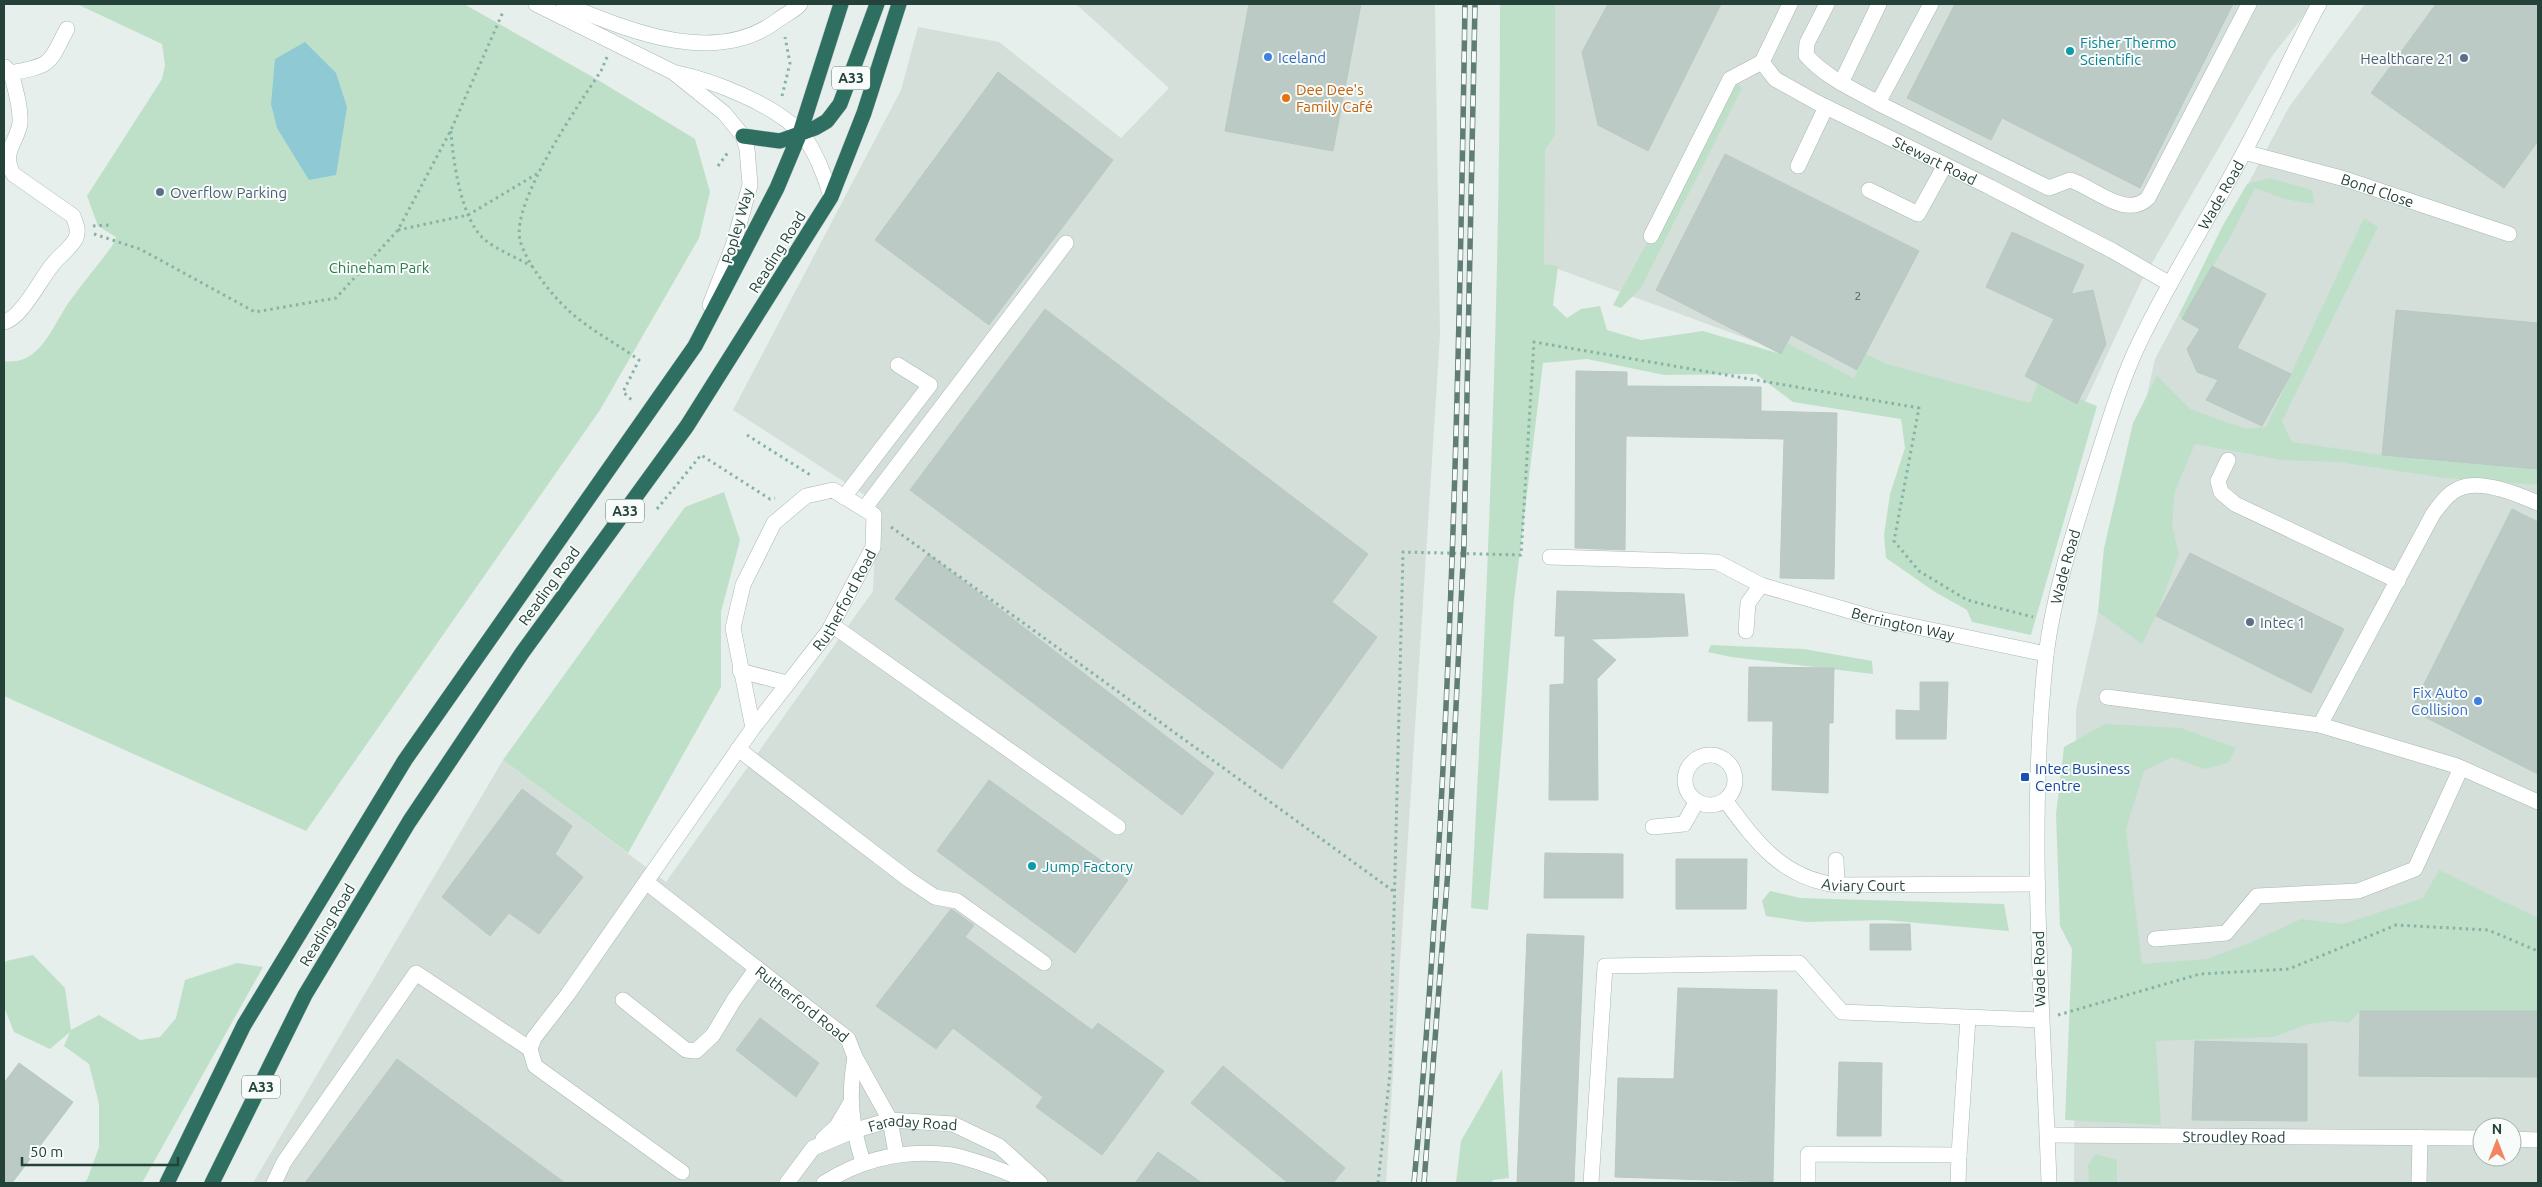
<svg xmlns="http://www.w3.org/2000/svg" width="2542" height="1187" font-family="Ubuntu,sans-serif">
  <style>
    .built { fill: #d4dfda; fill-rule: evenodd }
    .green { fill: #bfe0c8 }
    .water { fill: #8ec9d4 }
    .building { fill: #bbcac4; stroke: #b8c9c2 }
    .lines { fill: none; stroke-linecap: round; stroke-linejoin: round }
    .minor-casing { stroke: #a8b8b2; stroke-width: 16 }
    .highway-casing { stroke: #c2cac8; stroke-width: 16 }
    .path { stroke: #86b3a5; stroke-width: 3; stroke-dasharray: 2.5 4; stroke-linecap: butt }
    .minor { stroke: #fff; stroke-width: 15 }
    .highway { stroke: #2f6f62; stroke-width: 15 }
    .rail-casing { stroke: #5f7d75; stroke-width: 5.5 }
    .rail { stroke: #f7fbf9; stroke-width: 4; stroke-dasharray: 11; stroke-linecap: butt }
    .culture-dot { fill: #0f9aa8; stroke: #f7fbf9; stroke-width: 2 }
    .shop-dot { fill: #3f7fe0; stroke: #f7fbf9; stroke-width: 2 }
    .service-dot { fill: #5c6f8a; stroke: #f7fbf9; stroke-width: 2 }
    .food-dot { fill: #e8710a; stroke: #f7fbf9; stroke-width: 2 }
    .transit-dot { fill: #1a4fb4; stroke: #f7fbf9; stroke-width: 2 }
    .labels { text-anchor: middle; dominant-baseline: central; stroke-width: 4; stroke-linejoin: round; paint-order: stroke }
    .number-label { font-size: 12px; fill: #4a645c }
    .shield { fill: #f7fbf9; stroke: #637a73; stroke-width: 1 }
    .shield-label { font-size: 14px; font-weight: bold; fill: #24423a }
    .culture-label { font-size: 15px; fill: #0d838f; stroke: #f7fbf9; text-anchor: start }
    .shop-label { font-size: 15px; fill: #366cbe; stroke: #f7fbf9; text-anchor: start }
    .service-label { font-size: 15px; fill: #4e5e75; stroke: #f7fbf9; text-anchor: start }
    .food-label { font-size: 15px; fill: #c56008; stroke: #f7fbf9; text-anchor: start }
    .street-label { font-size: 15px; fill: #24423a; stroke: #f7fbf9 }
    .park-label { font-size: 15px; fill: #2d7a4b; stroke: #f7fbf9 }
    .transit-label { font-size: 15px; fill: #164399; stroke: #f7fbf9; text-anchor: start }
  </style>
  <rect width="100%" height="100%" fill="#e6efeb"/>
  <path class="built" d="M1076 4H1435L1440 335 1386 1183H253L503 760 666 882 873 591 877 503 733 410 901 90 918 27 999 42 1121 138 1169 88Z
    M1519 4H2313L2272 56 2141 282 2061 454 1520 255Z
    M2365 4H2538V1183H2074L2076 710 2155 359 2289 107ZM2482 1127H2512V1157H2482Z"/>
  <path class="green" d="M77 4H464L598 80 695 139 710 192 699 238 600 410 306 831 4 696V361C42 367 53 322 72 298 85 280 99 264 112 246L116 237 98 226 87 196 162 79 165 65 162 44Z
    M1500 4H1555V135L1545 150 1544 264 1558 266 1553 305 1567 318 1581 309 1600 306 1607 330 1641 340 1703 331 1781 354 1787 343 1854 378 1866 354 1887 364 2030 403 2038 383 2097 406 2031 635 1972 622 1967 610 1935 592 1886 558 1884 535 1890 494 1905 448 1901 419 1793 402 1756 374 1664 375 1587 359 1543 363 1514 600 1488 910 1471 908C1487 607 1500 305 1500 4Z
    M1735 81 1742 88 1641 288 1621 308 1613 305Z
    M2270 178 2312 190 2314 204 2285 199 2255 188 2232 234 2182 319 2179 315 2222 227 2247 184Z
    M2364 218 2378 227 2282 421 2292 442 2382 455 2538 469V485L2445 478 2338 462 2282 460 2195 444 2175 491 2172 525 2179 554 2156 616 2142 644 2098 612 2104 548 2133 423 2157 376 2190 409 2246 429 2266 427Z
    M724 492 740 540 721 612V687L628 853 503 760 685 507Z
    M1711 645 1804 649 1872 661 1873 674 1731 657 1708 652Z
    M2105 724 2181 728 2236 748 2228 763 2204 769 2172 757 2144 771 2126 829 2142 964 2206 959 2245 945 2301 919 2343 924 2423 898 2439 870 2538 918V1011H2360L2349 1023 2334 1021 2308 1024 2274 1037 2156 1041 2161 1125 2065 1120 2072 949 2060 926 2056 814 2064 747Z
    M1770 891 1800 898 2004 904 2009 931 1884 920 1805 922 1766 916 1762 901Z
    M33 955 65 988 71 1030 99 1015 140 1040 160 1037 176 1018 185 980 237 963 263 967 142 1183H82L87 1180 99 1147V1104L89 1064 64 1046 70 1032 50 1049 14 1032 4 1007V966L6 961Z
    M1502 1069 1509 1178 1493 1180 1492 1183H1456L1461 1141Z
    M2096 1154 2117 1160V1183H2089L2088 1165Z"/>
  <path class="water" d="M305 42 336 73 347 107 336 175 309 180 277 128 271 104 275 59Z"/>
  <path class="building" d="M1249 4H1361L1333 151 1225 131Z
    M1608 4H1721L1648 151 1598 125 1582 52Z
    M1955 4H2233L2140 188 2002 118 1991 140 1907 98Z
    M2436 4H2538V141L2504 188 2371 93Z
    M998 72 1113 160 989 325 875 240Z
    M1725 154 1919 251 1857 370 1791 335 1781 354 1656 290Z
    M2012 232 2084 265 2071 294 2093 290 2106 344 2077 404 2025 376 2054 319 1986 287Z
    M2212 266 2266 294 2237 348 2291 374 2262 426 2206 400 2218 380 2197 372 2187 349 2200 329 2182 319Z
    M1045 309 1368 554 1332 602 1377 637 1282 769 910 490Z
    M2396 310 2538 323V469L2382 455Z
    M1576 371 1627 372V386L1761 387V411L1837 413 1834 579 1780 578 1784 439 1626 436 1625 550 1575 548Z
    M2512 509 2538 522V774L2411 710Z
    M2190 553 2344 629 2311 693 2156 616Z
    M928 554 1214 773 1182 815 895 599Z
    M1557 591 1684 594 1688 636 1591 639 1616 660 1597 679 1598 800H1549L1550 685 1564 684 1565 636H1555Z
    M1749 667 1834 668 1833 723H1829L1828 793 1772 790 1773 721H1748Z
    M1920 682H1948L1946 739H1896V710L1920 711Z
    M989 780 1128 880 1075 953 937 851Z
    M522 789 572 826 555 854 583 877 539 934 509 913 490 936 442 897Z
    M1545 853 1623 854V898H1544Z
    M1676 859H1747L1746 909H1676Z
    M951 909 974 925 965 937 1092 1030 1098 1023 1164 1071 1102 1155 1036 1107 1043 1097 953 1028 936 1049 876 1006Z
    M1870 924H1910L1911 950H1870Z
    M1527 934 1584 936 1574 1183H1517Z
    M1678 988 1777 990 1773 1182 1615 1177 1618 1078 1674 1079Z
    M2360 1011H2538V1077L2359 1076Z
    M760 1018 819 1063 796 1097 736 1050Z
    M2195 1041 2307 1044V1121L2192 1120Z
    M397 1059 565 1183H305Z
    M1839 1062 1882 1063 1881 1136H1837Z
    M19 1063 73 1102 12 1183H4V1083Z
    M1223 1066 1345 1168 1333 1183H1288L1191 1103Z
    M1158 1152 1202 1183H1135Z"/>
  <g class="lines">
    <defs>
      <g id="minor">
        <path d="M536 4 673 72 724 113 743 136 747 149 750 185 733 246 710 305"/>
        <path d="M564 4C628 30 715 68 778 20 785 14 795 11 800 4"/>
        <path d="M1827 4 1807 43 1806 55C1825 77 1853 89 1878 103"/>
        <path d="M1931 4 1878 103 2049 188 2070 180C2092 186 2126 220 2148 198L2249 4"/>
        <path id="s1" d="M1762 62 1775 79 1816 102 1990 187 2113 251 2170 284"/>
        <path d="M1762 62 1790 4"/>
        <path d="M5 67 11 73C53 65 48 65 67 29"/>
        <path d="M677 73C714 81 773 104 800 132 814 147 826 178 831 197"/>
        <path d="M1841 83 1879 4"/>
        <path id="s2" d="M2244 152 2345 179 2509 234"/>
        <path d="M1798 166 1826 107"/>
        <path d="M1869 190 1918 214 1945 165"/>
        <path d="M1651 236 1730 79 1762 62"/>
        <path d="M4 322C21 319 41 278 53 264 59 256 72 247 76 238 79 230 76 224 73 216L13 174C1 150 17 144 20 123 21 107 15 88 11 73"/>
        <path d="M2228 460 2218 481 2221 492 2235 504 2398 581"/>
        <path d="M844 497 930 385 898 365"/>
        <path d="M864 509 1066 243"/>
        <path id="s3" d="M1550 557 1717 562 1761 585 1874 618 2046 654"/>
        <path d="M832 625 1118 827"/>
        <path d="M1746 631 1748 603 1761 585"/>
        <path d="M740 671 787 683"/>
        <path d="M2107 697 2320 725 2457 766 2538 802"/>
        <path d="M2320 725 2433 514C2440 505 2447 494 2458 489 2479 478 2518 494 2538 503"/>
        <path d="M738 749 908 879 935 897 957 901 1044 963"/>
        <circle cx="1710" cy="780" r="25"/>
        <path id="s4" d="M1725 800C1756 842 1782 878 1837 885L2037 884"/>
        <path d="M1653 827 1684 824 1697 801"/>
        <path d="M1836 860 1837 885"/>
        <path id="s5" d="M646 882 848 1039 855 1057 890 1120 896 1153"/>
        <path d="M2155 939 2226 933 2257 896 2358 891 2415 869 2461 768"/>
        <path d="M623 1000 686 1050 696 1051 713 1035 734 1000 757 968"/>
        <path d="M855 1057C848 1096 851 1125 863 1162"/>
        <path id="s6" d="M2048 1135 2482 1138"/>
        <path d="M823 1139 837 1126 851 1102"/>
        <path d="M2512 1139 2538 1140"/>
        <path id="s7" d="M682 1172 535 1066 530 1049 534 1038 568 994 753 728 828 632 873 547 874 515 833 490 806 496 774 523 743 585 733 628 753 728"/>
        <path d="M274 1183 284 1162 416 973 530 1049"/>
        <path id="s8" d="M787 1183 813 1148 853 1131 890 1120 953 1124 999 1146 1040 1183"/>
        <path d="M824 1183C863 1158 906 1149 952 1155 979 1160 1009 1174 1035 1183"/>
        <path d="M1591 1183 1605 966 1799 963 1842 1012 2041 1020"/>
        <path d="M1808 1183V1154L1959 1155 1968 1018"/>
        <path d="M1958 1183 1959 1155"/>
        <path id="s9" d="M2049 1183C2043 1007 2027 831 2046 655 2054 591 2075 528 2094 468 2108 425 2121 380 2141 339 2172 276 2210 216 2243 154 2270 105 2292 53 2319 4"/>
        <path d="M2419 1183 2420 1137"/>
      </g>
      <path id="highway" d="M743 136 780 141 815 128 827 121 840 104 877 4
        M167 1183 244 1025 405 760 695 346 777 188 800 133 841 4
        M212 1183 305 995 409 822 522 653 687 426 831 197 864 113 899 4"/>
    </defs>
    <use href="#minor" class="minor-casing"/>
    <use href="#highway" class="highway-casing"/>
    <path class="path" d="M607 57 601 71C579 104 511 202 520 240 526 263 551 294 567 309 588 329 616 343 639 360L623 392 634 402
      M782 96 790 63 785 37
      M451 131C453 161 461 220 485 240 499 251 518 258 533 267
      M718 166 729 151
      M93 226 109 225
      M398 230 468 215 540 172
      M94 234 140 249 255 312 336 298 398 230 451 130 503 12
      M747 435 812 476
      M657 509 701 455 770 499 775 498
      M891 527 1396 893
      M2058 1015 2200 974 2289 969 2396 925 2488 930 2538 951
      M1378 1183 1390 1073 1403 552 1521 555 1534 342 1919 408 1894 541 1919 571 1967 600 2033 617"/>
    <use href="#minor" class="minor"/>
    <use href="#highway" class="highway"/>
    <defs>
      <path id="rail" d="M1414 1183C1450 791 1459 397 1465 4
        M1424 1183 1448 870 1464 543 1475 4"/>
    </defs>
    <use href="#rail" class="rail-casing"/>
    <use href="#rail" class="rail"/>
  </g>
  <g class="culture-dot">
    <circle cx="2070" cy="51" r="5"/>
    <circle cx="1032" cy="866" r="5"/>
  </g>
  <g class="shop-dot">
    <circle cx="1268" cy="57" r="5"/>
    <circle cx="2478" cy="701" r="5"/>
  </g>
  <g class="service-dot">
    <circle cx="2464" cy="58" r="5"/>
    <circle cx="160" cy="192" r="5"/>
    <circle cx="2250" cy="622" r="5"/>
  </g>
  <circle class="food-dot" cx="1286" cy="98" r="5"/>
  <rect class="transit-dot" x="2020" y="772" width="10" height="10" rx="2.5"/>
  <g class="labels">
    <g class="number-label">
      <text x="1858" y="295">2</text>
    </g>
    <g class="shield">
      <rect x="832" y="66.5" width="38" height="23" rx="4"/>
      <rect x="606" y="499.5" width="38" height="23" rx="4"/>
      <rect x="242" y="1075.5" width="38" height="23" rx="4"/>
    </g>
    <g class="shield-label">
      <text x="851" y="78">A33</text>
      <text x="625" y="511">A33</text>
      <text x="261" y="1087">A33</text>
    </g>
    <g class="culture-label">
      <text x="2080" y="42">Fisher Thermo<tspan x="2080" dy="17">Scientific</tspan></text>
      <text x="1042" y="866">Jump Factory</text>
    </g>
    <g class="shop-label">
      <text x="1278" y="57">Iceland</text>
      <text x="2468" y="692" text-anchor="end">Fix Auto<tspan x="2468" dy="17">Collision</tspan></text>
    </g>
    <g class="service-label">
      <text x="2454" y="58" text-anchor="end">Healthcare 21</text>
      <text x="170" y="192">Overflow Parking</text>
      <text x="2260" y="622">Intec 1</text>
    </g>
    <g class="food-label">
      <text x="1296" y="89">Dee Dee's<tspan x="1296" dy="17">Family Café</tspan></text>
    </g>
    <g class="street-label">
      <text stroke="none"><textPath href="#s1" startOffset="201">Stewart Road</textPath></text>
      <text stroke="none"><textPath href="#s2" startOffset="139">Bond Close</textPath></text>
      <text stroke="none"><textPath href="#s9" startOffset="1024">Wade Road</textPath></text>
      <text transform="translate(737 226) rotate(-74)">Popley Way</text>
      <text transform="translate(777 252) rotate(-58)">Reading Road</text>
      <text stroke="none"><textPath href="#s9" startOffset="619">Wade Road</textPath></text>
      <text transform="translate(549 586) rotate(-54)">Reading Road</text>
      <text stroke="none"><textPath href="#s7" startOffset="748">Rutherford Road</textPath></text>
      <text stroke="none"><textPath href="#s3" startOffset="364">Berrington Way</textPath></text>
      <text stroke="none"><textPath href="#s4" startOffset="172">Aviary Court</textPath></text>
      <text transform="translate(327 925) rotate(-59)">Reading Road</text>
      <text transform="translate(2039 969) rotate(-91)">Wade Road</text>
      <text stroke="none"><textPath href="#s5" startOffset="198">Rutherford Road</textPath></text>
      <text stroke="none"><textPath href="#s8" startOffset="148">Faraday Road</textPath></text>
      <text stroke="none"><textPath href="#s6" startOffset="186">Stroudley Road</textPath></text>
    </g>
    <g class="park-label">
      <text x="379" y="267">Chineham Park</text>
    </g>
    <g class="transit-label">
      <text x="2035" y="768">Intec Business<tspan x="2035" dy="17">Centre</tspan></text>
    </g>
  </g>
  <rect width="2542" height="1187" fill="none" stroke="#24423a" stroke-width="10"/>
  <g transform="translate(2497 1142)"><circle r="24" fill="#f7fbf9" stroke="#a3b1ad"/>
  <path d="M0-4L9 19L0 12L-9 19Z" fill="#f4845f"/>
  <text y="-8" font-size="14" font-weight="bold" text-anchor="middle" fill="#24423a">N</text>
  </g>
  <path d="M22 1157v8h156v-8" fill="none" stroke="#24423a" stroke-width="2.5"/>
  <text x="30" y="1157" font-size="15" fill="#24423a" stroke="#f7fbf9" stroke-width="4" paint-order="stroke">50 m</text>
</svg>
